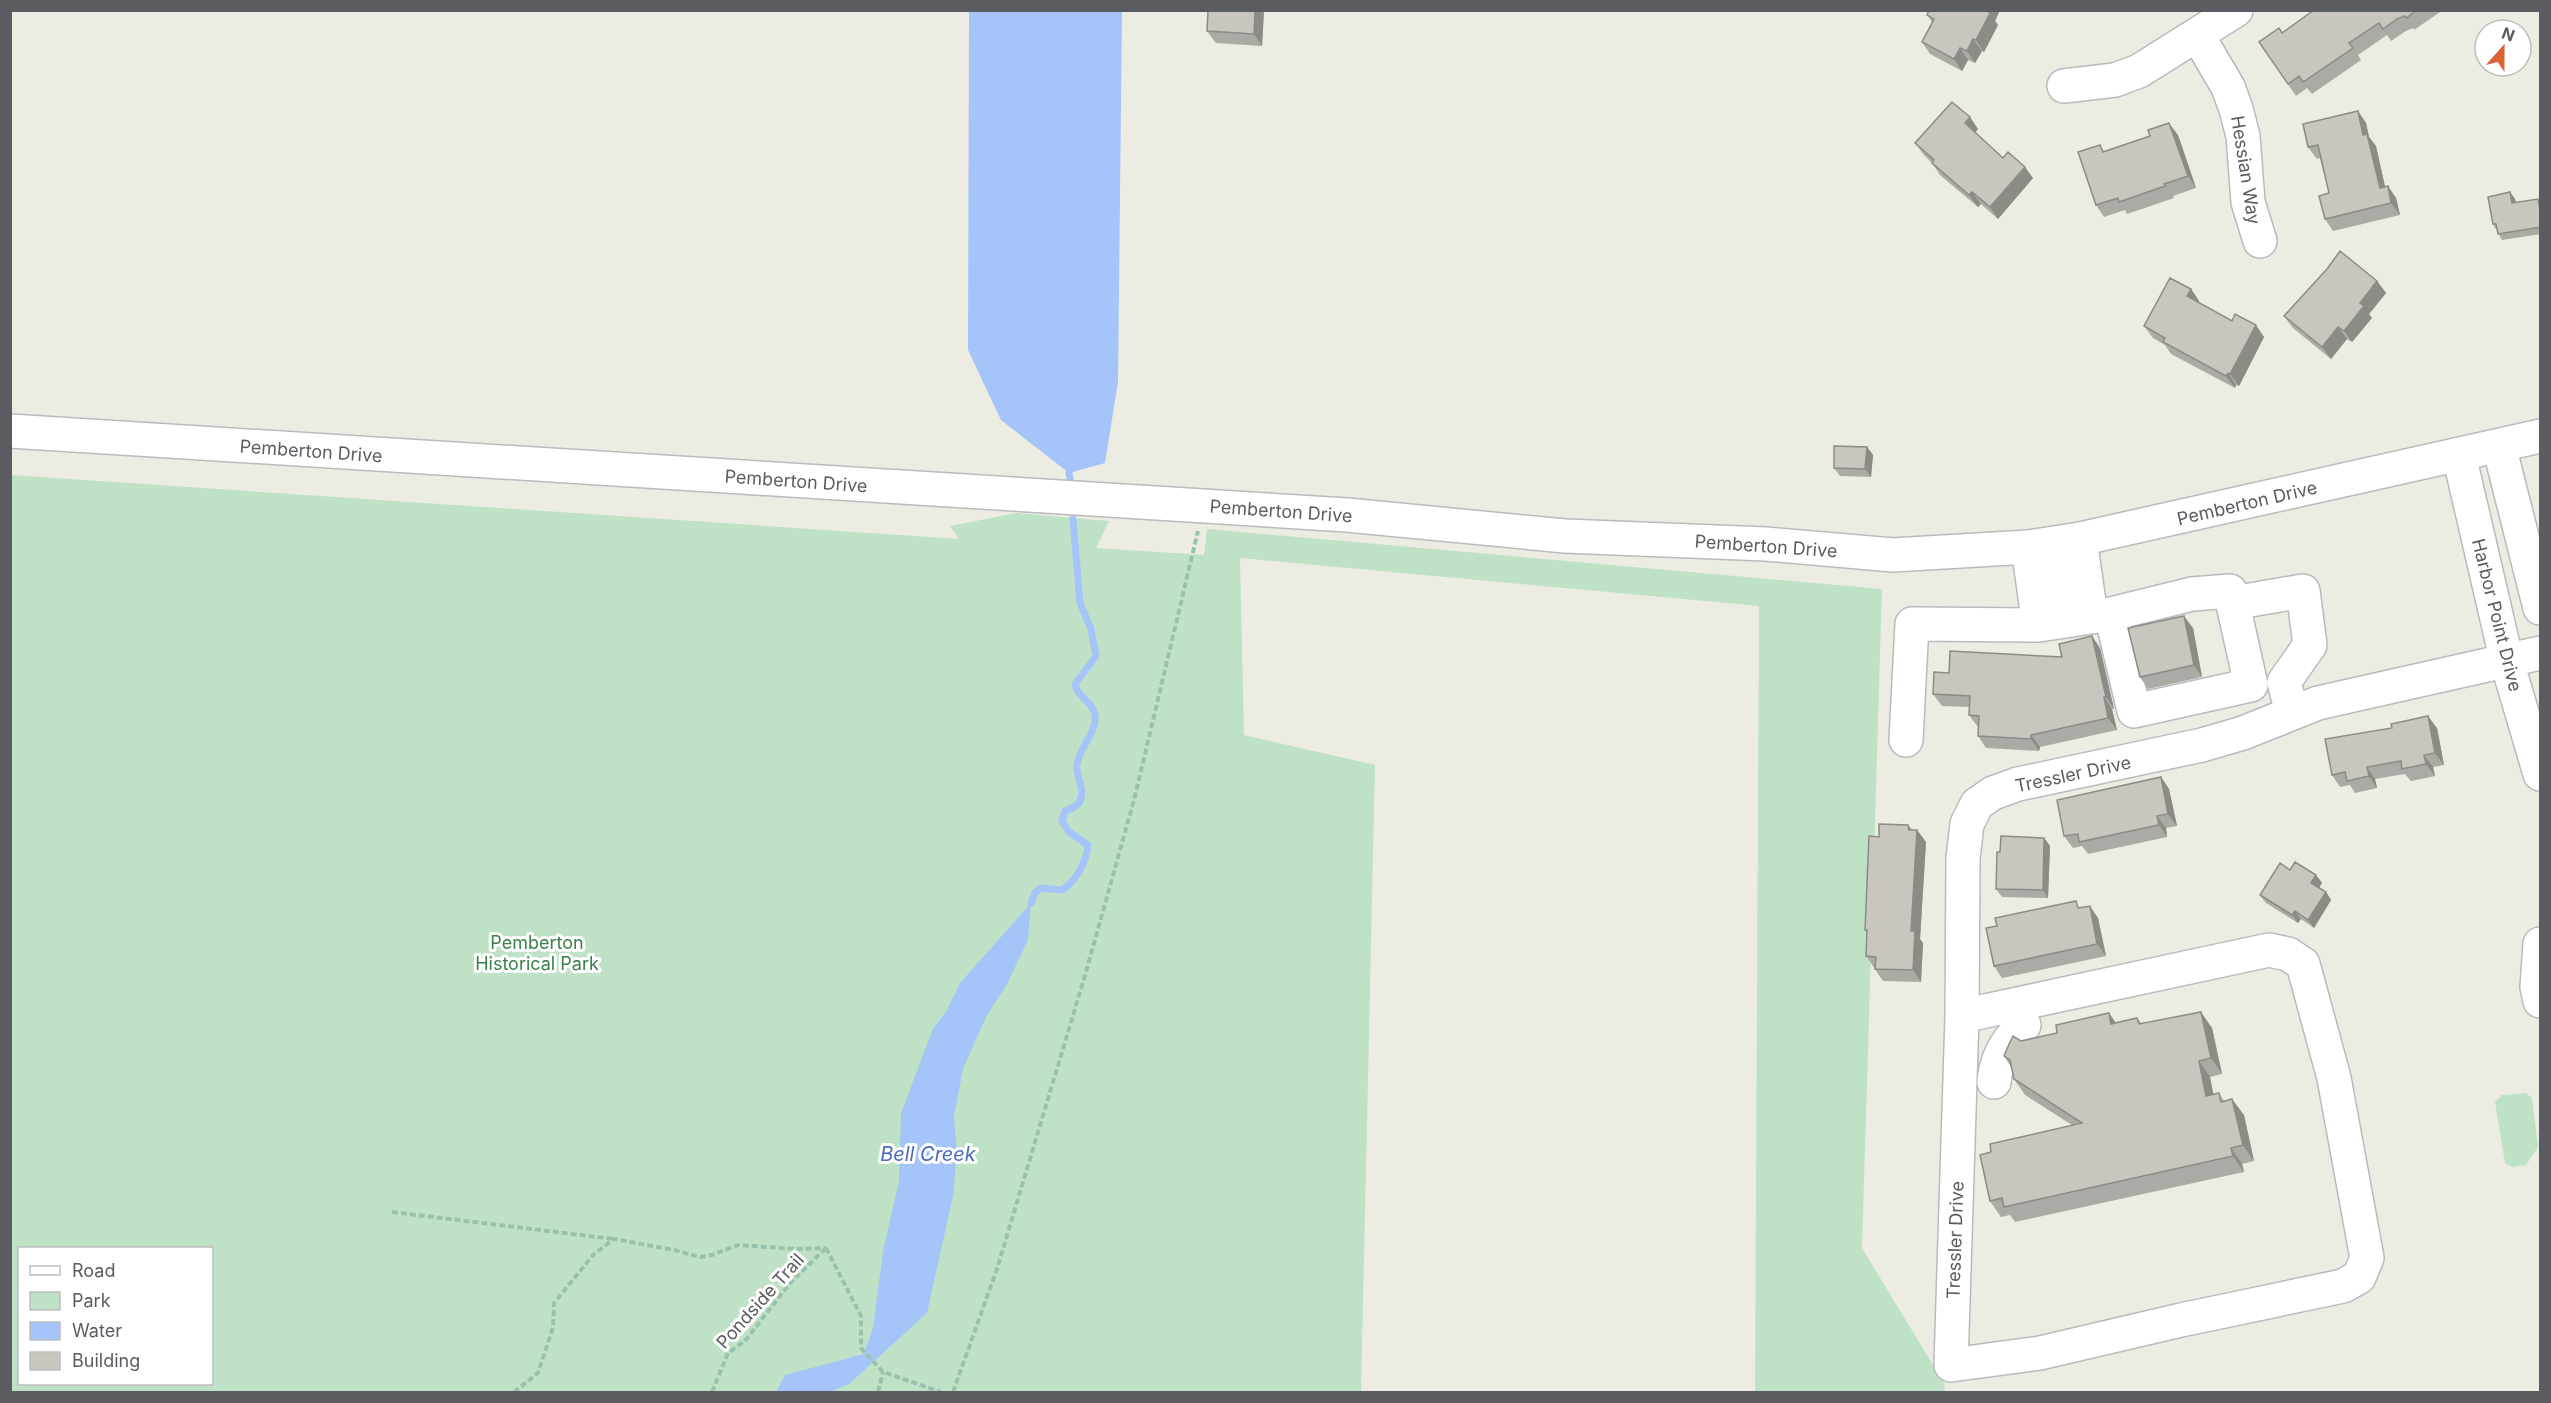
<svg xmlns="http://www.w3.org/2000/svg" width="2551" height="1403" font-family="Inter,sans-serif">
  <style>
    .green { fill: #bfe2c6; fill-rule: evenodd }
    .water { fill: #a5c4f9 }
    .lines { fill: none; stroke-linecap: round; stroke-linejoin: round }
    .stream { stroke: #a5c4f9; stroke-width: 7 }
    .minor-casing { stroke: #b9bac0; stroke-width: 36 }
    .path { stroke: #99c2ad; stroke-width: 4; stroke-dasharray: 6 3; stroke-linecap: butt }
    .minor { stroke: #fff; stroke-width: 33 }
    .wall { fill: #acaaa4 }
    .shaded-wall { fill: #8c8b86 }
    .building { fill: #c8c6bf; stroke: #8c8b86; stroke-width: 1.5 }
    .labels { text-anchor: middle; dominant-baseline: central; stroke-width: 6; stroke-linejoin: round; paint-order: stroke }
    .street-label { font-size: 18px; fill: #5a5c62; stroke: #fff }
    .park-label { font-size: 18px; fill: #3a814b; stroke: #fff }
    .water-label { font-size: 20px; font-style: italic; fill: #496bba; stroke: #fff }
  </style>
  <rect width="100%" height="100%" fill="#ecece2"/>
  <path class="green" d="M10 475 959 539 950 526 1016 513 1109 521 1096 548 1204 555 1207 529 1882 589 1862 1248 1944 1383 1945 1392H1755L1759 606 1240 558 1244 735 1375 765 1361 1392H11ZM20 1248H212V1384H20Z
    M2526 1093 2532 1098 2538 1147 2526 1165 2512 1167 2505 1163 2495 1102 2502 1095Z"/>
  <path class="water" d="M969 11H1122L1118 382 1105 463 1069 473 1001 420 968 350Z
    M1031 903 1028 940 1006 986 987 1015 963 1069 954 1116 957 1153 953 1196 927 1313 849 1384 830 1392H776L785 1375 864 1354 873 1328 883 1251 899 1181 901 1113 933 1029 947 1010 960 983Z"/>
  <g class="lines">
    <path class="stream" d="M1069 473 1070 478
      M1031 903 1035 893 1041 888 1062 890C1077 880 1086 863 1088 845L1069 832 1062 821 1065 811C1071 808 1077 808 1080 801 1086 788 1075 777 1077 764 1080 747 1097 732 1095 715 1093 701 1077 698 1075 684L1096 656 1091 629 1080 603 1073 519"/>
    <defs>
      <path id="minor" d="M2198 36 2228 87 2236 109 2243 136 2248 202 2260 241
        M2064 86 2115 80 2139 71 2236 10
        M10 431 1347 515 1565 536 1766 544 1893 555 2028 547 2080 539 2540 436
        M2499 446 2540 608
        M2459 455 2507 662 2540 774
        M2080 539 2091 616
        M2053 544 2066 619
        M2028 547 2039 625
        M2233 603 2303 591 2310 645 2284 682 2292 713
        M1906 740 1912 624 2039 625 2111 614 2192 594 2230 591 2251 685 2134 711 2111 614
        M2540 944 2537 987 2540 1001
        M1962 1016 2269 950 2288 954 2303 964 2334 1078 2367 1258 2359 1277 2343 1286 2181 1320 2040 1353 1951 1365 1962 1016 1963 858 1967 824 1977 804 1993 793 2018 784 2202 745 2243 733 2318 703 2540 653
        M1994 1082C1996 1059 2006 1040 2024 1025"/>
    </defs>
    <use href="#minor" class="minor-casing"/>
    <path class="path" d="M392 1212 614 1239
      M826 1248 861 1316V1348L883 1372 941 1392
      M514 1392 538 1373 553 1327 554 1303 594 1254 614 1239 674 1250 700 1257 712 1255 738 1245 796 1249 826 1248
      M712 1392 728 1353 745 1341 790 1283 826 1248
      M878 1392 883 1372
      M953 1392 997 1269 1086 972 1134 800 1198 531"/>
    <use href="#minor" class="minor"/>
  </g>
  <path class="wall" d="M1208 10H1264L1262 46 1216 43 1207 31Z
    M1929 10H2000L1995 21 1998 25 1984 52 1982 51 1975 63 1968 60 1962 71 1930 54 1922 42 1932 22 1927 15Z
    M2314 10H2443L2414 30 2413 28 2406 31 2391 41 2387 35 2358 55 2361 60 2312 94 2307 88 2296 96 2259 42 2282 33Z
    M2358 111 2366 123 2369 137 2376 146 2385 187 2396 198 2400 215 2333 231 2325 219 2329 193 2320 158 2317 159 2308 147Z
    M1978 129 1975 133 2003 158 2033 178 1998 219 1981 204 1978 207 1940 175 1932 163 1924 155 1915 143Z
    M2178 135 2196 188 2173 196 2174 198 2127 214 2125 210 2104 217 2096 205 2105 152Z
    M2510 192 2515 199 2516 203 2538 199 2541 202V234L2502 240 2493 224Z
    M2377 281 2386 293 2369 314 2372 318 2352 342 2347 339 2331 359 2293 328 2284 316Z
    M2191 289 2199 301 2198 303 2232 321 2264 337 2239 386 2236 385 2235 388 2171 354 2165 345 2153 338 2144 326Z
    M1867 447 1873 455 1871 477 1840 476 1834 468Z
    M2193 628 2202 677 2148 689 2140 677Z
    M2100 648 2114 709H2112L2117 730 2040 747 2039 751 1986 748 1978 736V727L1969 715 1970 707 1942 706 1933 694 1949 673 2062 657Z
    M2437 728 2444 765 2433 767 2435 776 2411 781 2405 774 2375 779 2377 788 2355 793 2350 785 2340 787 2332 775Z
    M2161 777 2169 789 2177 826 2166 828 2167 837 2088 854 2082 846 2073 848 2064 836Z
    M1908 825 1912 830H1917L1926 842 1920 939 1923 943 1921 982 1883 981 1866 956 1867 933 1865 930 1879 837Z
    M2044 838 2050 846 2048 898 2002 897 1996 889 2000 852Z
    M2290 870 2316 875 2322 883 2319 887 2326 892 2331 900 2314 928 2301 919 2298 923 2266 903 2260 895Z
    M2081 908 2098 918 2106 956 2002 978 1994 966 1997 926Z
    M2137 1018 2142 1024 2212 1028 2222 1074 2210 1077 2213 1095 2219 1093 2224 1101 2244 1115 2254 1161 2242 1164 2244 1172 2015 1222 2010 1215 2001 1217 1990 1201 1991 1152 2072 1125 2025 1095 2014 1079 2011 1067 2004 1056 2021 1041Z"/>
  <path class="shaded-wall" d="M1255 10H1264L1262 46 1254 34Z
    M1986 10H2000L1995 21 1998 25 1984 52 1976 40Z
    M1973 39 1982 51 1975 63 1967 51Z
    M1960 48 1968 60 1962 71 1954 59Z
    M2358 111 2366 123 2369 137 2376 146 2388 200 2380 188 2363 135Z
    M1970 117 1978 129 1973 135 1965 123Z
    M2169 123 2178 135 2196 188 2188 176Z
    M2025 167 2033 178 1998 219 1990 207Z
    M2388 186 2396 198 2400 215 2391 203Z
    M1972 192 1981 204 1978 207 1969 195Z
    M2510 192 2515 199 2517 210 2512 203Z
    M2377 281 2386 293 2369 314 2372 318 2352 342 2344 331 2360 303Z
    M2191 289 2199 301 2195 308 2187 296Z
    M2256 325 2264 337 2239 386 2230 374Z
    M2338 327 2347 339 2331 359 2322 347Z
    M2228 373 2236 385 2235 388 2226 376Z
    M1867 447 1873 455 1871 477 1865 469Z
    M2184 616 2193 628 2202 677 2194 665Z
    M2092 636 2100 648 2114 709 2106 697Z
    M2104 697 2112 709 2117 730 2108 718Z
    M2428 716 2437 728 2444 765 2435 753Z
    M2031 735 2040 747 2039 751 2031 739Z
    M2424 755 2433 767 2435 776 2426 764Z
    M2367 767 2375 779 2377 788 2369 776Z
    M2161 777 2169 789 2177 826 2168 814Z
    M2157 816 2166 828 2167 837 2159 825Z
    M1908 825 1917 837V830L1926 842 1920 939 1923 943 1921 982 1913 970Z
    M2044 838 2050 846 2048 898 2043 890Z
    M2316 875 2322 883 2317 891 2311 883Z
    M2326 892 2331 900 2314 928 2308 920Z
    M2090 906 2098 918 2106 956 2097 944Z
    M2295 911 2301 919 2298 923 2292 915Z
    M2201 1012 2212 1028 2222 1074 2211 1058Z
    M2109 1013 2120 1029 2111 1024Z
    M2199 1061 2210 1077 2217 1112 2206 1096Z
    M2232 1099 2244 1115 2254 1161 2243 1145Z
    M2231 1148 2242 1164 2244 1172 2233 1156Z"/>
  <path class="building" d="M1208 10H1255L1254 34 1207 31Z
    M1929 10H1986L1990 13 1976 40 1973 39 1967 51 1960 48 1954 59 1922 42 1934 19 1927 15Z
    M2314 10H2417L2406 18 2405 16 2397 19 2383 29 2379 23 2349 43 2353 48 2303 82 2299 76 2288 84 2259 42 2279 28 2282 33Z
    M1952 102 1970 117 1965 123 2003 158 2008 152 2025 167 1990 207 1972 192 1969 195 1932 163 1934 160 1915 143Z
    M2358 111 2363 135 2367 134 2380 188 2388 186 2391 203 2325 219 2319 196 2329 193 2318 145 2308 147 2303 124Z
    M2169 123 2188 176 2164 184 2165 186 2119 202 2118 198 2096 205 2078 152 2100 145 2103 152 2150 136 2148 130Z
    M2510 192 2512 203 2538 199 2541 214V227L2498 234 2496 224H2493L2488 197Z
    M2340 251 2377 281 2360 303 2364 306 2344 331 2338 327 2322 347 2284 316 2327 269Z
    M2170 278 2191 289 2187 296 2232 321 2235 314 2256 325 2230 374 2228 373 2226 376 2163 342 2165 338 2144 326Z
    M1834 446 1867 447 1865 469 1834 468Z
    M2184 616 2194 665 2140 677 2128 628Z
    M2092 636 2106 697H2104L2108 718 2031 735V739L1978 736 1979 716 1969 715 1970 696 1933 694 1934 672 1949 673 1950 651 2062 657 2059 644Z
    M2428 716 2435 753 2424 755 2426 764 2402 769 2401 761 2367 767 2369 776 2347 781 2345 772 2332 775 2325 739 2392 728 2391 724Z
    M2161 777 2168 814 2157 816 2159 825 2079 842 2078 834 2064 836 2057 800Z
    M1879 824 1908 825 1909 830H1917L1911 931H1915L1913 970 1875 969 1876 957 1866 956 1867 930H1865L1869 836 1879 837Z
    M2001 836 2044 838 2043 890 1996 889 1997 852H2000Z
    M2295 862 2316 875 2311 883 2326 892 2308 920 2295 911 2292 915 2260 895 2280 863 2290 870Z
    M2076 901 2078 908 2090 906 2097 944 1994 966 1986 928 1997 926 1995 918Z
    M2201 1012 2211 1058 2199 1061 2206 1096 2219 1093 2221 1102 2232 1099 2243 1145 2231 1148 2233 1156 2004 1207 2002 1198 1990 1201 1980 1155 1991 1152 1990 1144 2082 1123 2014 1079 2010 1060 2004 1056 2009 1044 2013 1036 2021 1041 2057 1033 2056 1025 2109 1013 2111 1024 2137 1018 2139 1024Z"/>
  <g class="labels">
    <g class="street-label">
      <text transform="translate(2246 170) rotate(81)">Hessian Way</text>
      <text transform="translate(311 451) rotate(4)">Pemberton Drive</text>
      <text transform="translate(796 481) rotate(4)">Pemberton Drive</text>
      <text transform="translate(2247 503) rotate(-13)">Pemberton Drive</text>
      <text transform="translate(1281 511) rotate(4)">Pemberton Drive</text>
      <text transform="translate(1766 546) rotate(4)">Pemberton Drive</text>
      <text transform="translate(2497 615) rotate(76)">Harbor Point Drive</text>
      <text transform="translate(2073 774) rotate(-12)">Tressler Drive</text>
      <text transform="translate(1955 1240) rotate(-88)">Tressler Drive</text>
      <text transform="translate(760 1301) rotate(-48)">Pondside Trail</text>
    </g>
    <g class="park-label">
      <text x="537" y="942">Pemberton<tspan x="537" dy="21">Historical Park</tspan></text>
    </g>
    <g class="water-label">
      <text x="928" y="1154">Bell Creek</text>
    </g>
  </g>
  <rect width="2551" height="1403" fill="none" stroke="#5a5c62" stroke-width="24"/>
  <rect x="18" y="1247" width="195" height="138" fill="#ffffff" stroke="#bdbec0" stroke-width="1.5"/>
  <rect x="30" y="1266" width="30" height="9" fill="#ffffff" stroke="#bdbec0" stroke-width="1.5"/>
  <text x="72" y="1277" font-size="18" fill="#5a5c62">Road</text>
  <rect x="30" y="1292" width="30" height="18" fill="#bfe2c6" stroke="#bdbec0" stroke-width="1.5"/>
  <text x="72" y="1307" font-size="18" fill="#5a5c62">Park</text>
  <rect x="30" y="1322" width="30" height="18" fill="#a5c4f9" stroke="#bdbec0" stroke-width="1.5"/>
  <text x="72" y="1337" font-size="18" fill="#5a5c62">Water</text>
  <rect x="30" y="1352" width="30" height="18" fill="#c8c6bf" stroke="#bdbec0" stroke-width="1.5"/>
  <text x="72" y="1367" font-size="18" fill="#5a5c62">Building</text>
  <g transform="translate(2503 48) rotate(21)"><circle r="28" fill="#ffffff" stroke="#bdbec0" stroke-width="1.5"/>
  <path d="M0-4.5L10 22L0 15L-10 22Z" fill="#dd6337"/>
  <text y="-9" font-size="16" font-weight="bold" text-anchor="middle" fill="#5a5c62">N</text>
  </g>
</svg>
